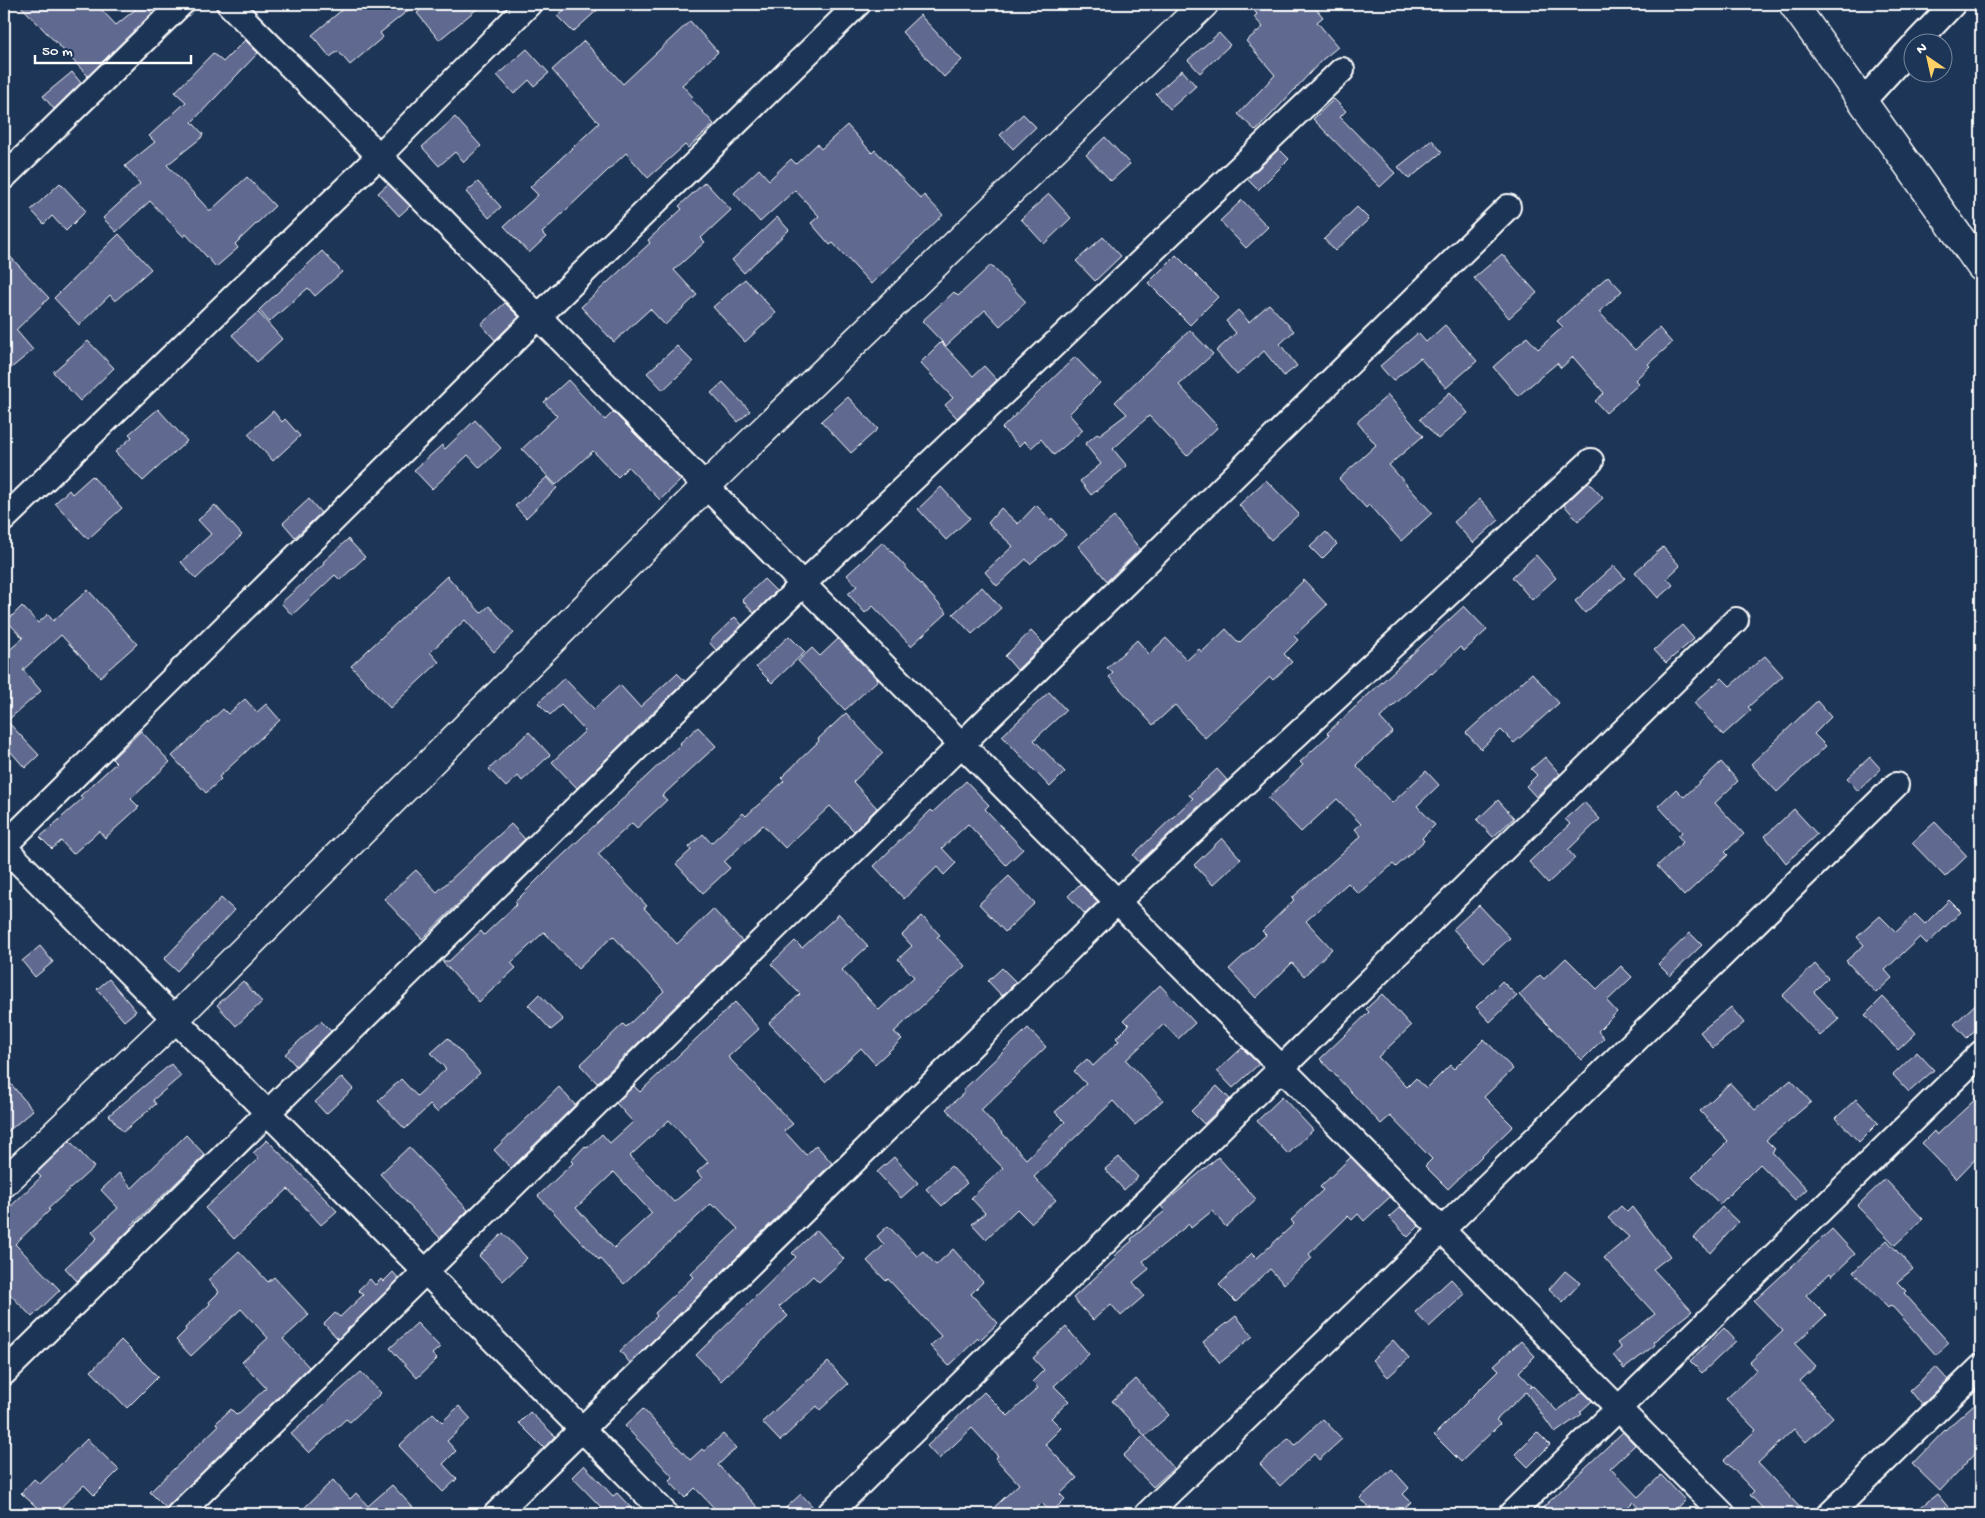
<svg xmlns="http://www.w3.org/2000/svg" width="1985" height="1518" font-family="'Gochi Hand',sans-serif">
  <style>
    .building { fill: #616a91; stroke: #fff; fill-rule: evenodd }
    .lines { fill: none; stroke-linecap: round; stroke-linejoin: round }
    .street-casing { stroke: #fff; stroke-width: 28 }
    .secondary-casing { stroke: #fff; stroke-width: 31 }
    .street { stroke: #1d3557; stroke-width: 24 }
    .secondary { stroke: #1d3557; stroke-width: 28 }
  </style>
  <rect width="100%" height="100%" fill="#1d3557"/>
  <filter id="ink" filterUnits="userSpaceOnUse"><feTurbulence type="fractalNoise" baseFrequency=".02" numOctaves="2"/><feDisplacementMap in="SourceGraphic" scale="10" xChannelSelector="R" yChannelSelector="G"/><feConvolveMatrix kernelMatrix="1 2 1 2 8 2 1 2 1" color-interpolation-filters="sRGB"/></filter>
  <g filter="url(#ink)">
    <path class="building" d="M19 4H96L116 25 142 4H145L152 13 88 76Z
      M349 4H416L380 33 383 37 350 65 338 51 330 57 312 35Z
      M428 4H483L439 40 417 13Z
      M571 4H604L573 32 557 16Z
      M1249 4H1312L1323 17 1317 22 1338 47 1322 60 1256 131 1238 114 1275 75 1246 41 1263 27 1254 17 1257 14Z
      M920 15 962 60 944 77 902 32Z
      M690 21 718 52 682 85 693 97 691 99 714 124 688 148 685 145 648 178 626 153 542 233 546 237 529 253 504 226 538 195 530 187 599 123 552 70 584 41 623 84Z
      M1219 33 1230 45 1200 73 1188 60Z
      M245 40 258 53 192 122 203 134 201 138 167 165 210 211 247 177 275 206 235 244 238 248 216 267 186 234 184 237 150 201 116 232 103 218 140 184 125 166 155 142 149 136 186 102 175 92 213 53 223 62Z
      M527 49 549 73 534 86 529 80 514 94 497 75Z
      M1182 70 1196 86 1170 109 1156 94Z
      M72 72 81 83 54 109 43 96Z
      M1334 99 1346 111 1340 117 1395 173 1380 187 1313 119Z
      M1023 114 1036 127 1013 149 1000 135Z
      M455 117 481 146 464 162 455 152 439 166 422 147Z
      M847 125 872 153 875 150 921 199 924 195 943 215 871 284 833 243 830 245 811 223 819 216 795 190 760 222 734 193 759 169 769 180 791 159 796 164 817 144 821 149Z
      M1105 137 1130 164 1111 181 1086 155Z
      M1432 140 1442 152 1409 179 1398 167Z
      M1279 149 1289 159 1258 190 1247 179Z
      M478 182 501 207 489 218 466 192Z
      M705 182 731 210 701 238 705 242 674 270 697 295 665 325 650 309 614 342 581 307 650 243 648 240 682 209 679 206Z
      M60 183 86 211 66 231 52 216 44 224 31 210Z
      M388 184 410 206 399 216 378 193Z
      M1049 194 1071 218 1044 244 1021 219Z
      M1242 200 1268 227 1246 248 1220 221Z
      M1357 207 1369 219 1335 251 1324 239Z
      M777 217 789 230 744 273 732 260Z
      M119 234 151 269 115 301 110 295 79 325 54 298Z
      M1103 237 1121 256 1095 281 1076 261Z
      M4 250 49 298 16 330 33 350 4 374Z
      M322 251 342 272 315 296 308 288 269 322 259 310Z
      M1502 254 1537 293 1509 318 1474 278Z
      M1176 255 1218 297 1190 325 1148 283Z
      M991 265 1026 302 1000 326 985 310 946 346 922 321 954 292 958 296Z
      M1608 276 1622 291 1599 312 1635 350 1659 328 1672 343 1648 364 1650 366 1635 380 1639 384 1606 413 1595 401 1604 393 1573 357 1561 368 1557 363 1518 396 1493 367 1527 337 1538 349 1563 327 1557 321Z
      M745 279 776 313 745 342 713 307Z
      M505 303 519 317 495 340 481 324Z
      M1269 304 1294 331 1280 344 1297 366 1284 376 1264 351 1237 375 1216 351 1236 333 1226 321 1238 310 1249 322Z
      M258 312 282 339 257 362 232 335Z
      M1445 325 1477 361 1446 388 1420 358 1393 381 1380 366 1418 333 1426 342Z
      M1190 330 1213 354 1179 385 1218 427 1187 456 1149 416 1113 449 1127 466 1091 495 1080 481 1101 464 1085 444 1098 433 1099 435 1127 414 1115 402Z
      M88 341 114 368 80 401 53 372Z
      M941 342 973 376 984 366 997 380 957 418 945 405 953 398 920 363Z
      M677 346 693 362 663 390 647 373Z
      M1075 357 1100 383 1069 414 1083 430 1054 455 1041 439 1031 448 1024 441 1019 446 1002 428Z
      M568 380 605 420 613 412 681 480 660 500 628 467 618 477 593 451 556 485 522 449 557 416 544 402Z
      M723 382 750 411 738 422 711 393Z
      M1450 392 1468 413 1438 439 1420 419Z
      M1388 395 1423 436 1389 465 1432 513 1401 541 1369 505 1366 508 1339 479 1376 445 1357 422Z
      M848 397 878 429 851 453 821 421Z
      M158 409 187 441 143 481 115 452 132 437 129 434Z
      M273 411 282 422 285 419 300 436 273 461 248 434Z
      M475 420 501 448 480 468 468 455 432 489 414 470 442 445 445 449Z
      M92 476 122 508 88 539 55 503 69 490 72 494Z
      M547 477 557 488 526 518 515 506Z
      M1266 480 1299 514 1271 540 1239 505Z
      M1588 482 1603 498 1578 521 1564 505Z
      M941 487 970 518 946 540 918 509Z
      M309 499 321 513 295 537 283 523Z
      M1480 499 1499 520 1473 543 1454 522Z
      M215 505 242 535 196 579 181 562 211 534 198 520Z
      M1036 505 1051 520 1052 518 1066 535 1030 564 1026 559 997 586 985 572 1013 546 988 523 1001 508 1018 524Z
      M1114 517 1140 549 1107 581 1078 546Z
      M1326 532 1337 544 1322 559 1310 547Z
      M348 539 365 557 340 580 335 575 292 615 281 603 324 564 323 562Z
      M883 542 947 613 911 646 873 606 865 613 848 594 857 586 847 575Z
      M1663 547 1680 566 1667 578 1673 585 1658 598 1635 572Z
      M1536 555 1556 578 1532 600 1512 577Z
      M1614 566 1625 578 1585 613 1575 601Z
      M447 576 481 613 489 606 514 633 494 652 465 620 430 652 439 662 390 708 351 666Z
      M764 579 776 591 754 613 742 600Z
      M1304 580 1327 605 1294 636 1298 640 1284 654 1292 662 1273 680 1270 677 1205 738 1175 705 1153 725 1109 677 1113 673 1107 668 1137 640 1149 654 1166 638 1187 660 1199 649 1202 652 1226 629 1239 643Z
      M982 587 1001 608 972 634 953 614Z
      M88 590 137 644 100 677 61 635 23 670 41 691 7 721 39 755 25 768 4 744V655L23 638 7 621 22 606 38 623 48 614 53 621Z
      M1464 606 1487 630 1464 651 1460 647 1432 674 1430 672 1380 718 1393 732 1356 765 1392 803 1426 771 1439 785 1417 806 1435 825 1422 838 1424 841 1396 867 1393 864 1359 894 1348 883 1306 921 1332 949 1304 976 1292 963 1256 998 1229 969 1266 935 1262 931 1294 900 1292 898 1361 836 1355 829 1361 824 1337 799 1301 832 1268 798 1303 765 1300 762 1329 735 1327 733Z
      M735 617 742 625 716 650 709 642Z
      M1682 625 1694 639 1666 663 1654 650Z
      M1031 631 1044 644 1017 670 1005 656Z
      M789 636 805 652 772 683 756 667Z
      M838 639 878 680 845 710 798 661 812 648 820 656Z
      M1765 656 1783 676 1748 707 1751 710 1723 735 1694 703 1722 678 1730 686Z
      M677 673 685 681 577 788 552 762 585 731 561 705 550 715 538 703 564 678 594 709 620 685 640 707Z
      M1532 673 1559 703 1514 743 1501 730 1481 749 1466 733Z
      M1049 692 1066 710 1034 740 1065 772 1050 787 1002 736Z
      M245 699 257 712 266 704 280 720 219 777 221 779 206 793 172 756 223 709 228 714Z
      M1817 701 1831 717 1814 734 1826 746 1777 792 1751 764Z
      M846 713 883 753 853 782 877 808 854 831 830 806 785 848 763 825 724 862 730 868 703 893 676 864 691 850 689 847 703 834 711 843 743 813 746 816 784 781 781 778 819 741 818 739Z
      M698 727 716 746 662 796 667 800 637 828 632 823 598 854 647 906 644 908 677 944 713 909 742 941 597 1083 580 1065 623 1024 626 1027 664 991 613 936 578 969 544 932 511 963 516 968 479 1002 442 961H449L481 931 484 935 517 904 515 902 547 870 681 744 680 743Z
      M141 731 170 762 131 799 139 807 105 838 99 831 73 854 61 841 52 849 40 837 83 798 80 796 116 763 112 759Z
      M529 732 550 755 522 781 518 776 506 787 489 769Z
      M1545 757 1560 774 1536 797 1526 786 1537 775 1531 769Z
      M1870 757 1881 769 1858 791 1847 778Z
      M1721 762 1738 781 1715 803 1744 834 1725 852 1728 855 1684 896 1657 866 1683 842 1678 836 1682 832 1658 806 1676 789 1684 797Z
      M1217 769 1227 780 1139 862 1133 855 1193 798 1189 795Z
      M966 781 989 805 985 809 1023 849 1006 865 968 824 942 848 956 863 944 875 937 867 904 899 874 866 931 810 933 812Z
      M1498 800 1514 818 1493 837 1477 820Z
      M1584 802 1600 819 1568 850 1575 858 1548 883 1529 862 1570 824 1565 819Z
      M1794 809 1817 834 1786 863 1765 836Z
      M1935 822 1967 856 1945 877 1912 843Z
      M511 824 525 839 422 939 384 899 416 870 437 892Z
      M1222 838 1241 859 1213 885 1194 865Z
      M1009 876 1035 903 1005 932 979 904Z
      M1080 884 1098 902 1085 914 1068 896Z
      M221 898 234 910 177 971 164 959Z
      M1949 900 1961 912 1927 944 1920 937 1885 970 1892 978 1876 993 1846 961 1864 945 1857 937 1880 916 1896 932 1915 914 1925 924Z
      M1479 905 1510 938 1484 962 1453 929Z
      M839 914 868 946 842 970 879 1010 914 977 898 959 912 946 902 935 922 916 940 935 937 937 965 966 894 1032 902 1039 875 1064 861 1048 825 1082 769 1023 800 994 771 964 795 941 802 948Z
      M1690 933 1702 945 1670 976 1658 964Z
      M40 946 53 962 35 977 22 961Z
      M1566 958 1597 989 1621 966 1632 977 1607 1001 1617 1012 1598 1031 1604 1038 1582 1060 1519 995 1540 975 1544 979Z
      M1815 964 1828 978 1814 992 1839 1019 1820 1036 1782 996Z
      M1002 968 1016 982 1002 996 988 981Z
      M109 979 136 1011 124 1021 97 989Z
      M243 981 262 1002 236 1026 217 1005Z
      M1502 981 1517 996 1490 1022 1476 1007Z
      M1160 985 1195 1023 1178 1039 1164 1024 1126 1060 1163 1100 1135 1125 1113 1101 1034 1177 1056 1200 1031 1223 1017 1209 986 1239 972 1224 985 1213 971 1198 1003 1168 946 1109 965 1092 963 1090 1028 1028 1046 1047 981 1110 1026 1159 1065 1122 1055 1112 1086 1084 1074 1071 1087 1059 1093 1066 1119 1041 1116 1038 1129 1025 1124 1020Z
      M539 994 563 1020 551 1030 528 1005Z
      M1382 994 1411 1026 1378 1057 1407 1087 1416 1078 1426 1089 1450 1065 1454 1069 1484 1039 1513 1069 1484 1097 1513 1126 1448 1189 1425 1166 1432 1159 1390 1116 1381 1124 1320 1059 1369 1012 1366 1009Z
      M1883 997 1916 1033 1898 1050 1865 1015Z
      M1981 999V1024L1967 1038 1954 1024Z
      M735 1002 759 1029 728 1057 793 1124 784 1131 806 1155 816 1145 832 1163 630 1363 620 1351 657 1316 655 1313 693 1277 690 1274 738 1229 716 1206 715 1208 711 1204 624 1284 600 1258 599 1260 538 1196 573 1163 571 1161 585 1146 587 1148 602 1134 610 1143 633 1122 616 1103 634 1086 640 1092ZM669 1120 708 1162 697 1172 702 1178 674 1202 630 1156ZM614 1172 652 1213 614 1248 576 1208Z
      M1731 1007 1744 1023 1713 1048 1700 1032Z
      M321 1021 331 1031 296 1066 285 1054Z
      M448 1038 480 1073 437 1112 430 1105 405 1129 378 1101 401 1079 417 1096 446 1069 431 1053Z
      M1242 1048 1259 1064 1233 1088 1217 1071Z
      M1917 1052 1934 1070 1909 1092 1893 1075Z
      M171 1064 181 1076 153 1100 156 1104 123 1132 109 1115Z
      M4 1076 33 1110 4 1135Z
      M342 1077 353 1089 326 1114 315 1102Z
      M1791 1080 1811 1102 1766 1140 1775 1149 1772 1152 1807 1189 1795 1200 1760 1164 1720 1204 1692 1177 1728 1141 1700 1111 1730 1083 1755 1110Z
      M1217 1086 1230 1099 1204 1124 1191 1111Z
      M559 1087 575 1105 511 1168 494 1150Z
      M1981 1094V1153L1956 1179 1922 1143 1934 1131 1937 1135Z
      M1282 1097 1313 1130 1288 1154 1257 1121Z
      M1856 1099 1878 1123 1859 1142 1836 1118Z
      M186 1135 205 1155 131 1226 132 1227 77 1281 65 1268 97 1238 92 1232 118 1208 101 1190 119 1173 132 1188Z
      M267 1140 337 1211 321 1225 288 1189 234 1239 205 1208 259 1158 253 1153Z
      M70 1141 94 1167 48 1209 50 1210 15 1244 60 1290 32 1317 4 1288V1213L41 1177 37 1173Z
      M409 1147 468 1210 440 1238 380 1174Z
      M894 1157 918 1183 901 1198 877 1172Z
      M1119 1157 1138 1177 1124 1190 1105 1169Z
      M1218 1157 1256 1199 1226 1227 1212 1211 1191 1228 1189 1224 1143 1261 1149 1269 1133 1282 1144 1296 1121 1316 1111 1304 1093 1320 1073 1298 1116 1258 1114 1256 1132 1241 1131 1239 1165 1211 1161 1206Z
      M1351 1157 1390 1197 1364 1221 1358 1214 1352 1220 1348 1216 1309 1254 1312 1258 1284 1284 1270 1269 1236 1302 1219 1285 1252 1253 1257 1258 1294 1224 1291 1220 1323 1190 1320 1187Z
      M951 1166 967 1183 942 1206 926 1189Z
      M1885 1179 1923 1219 1895 1245 1857 1206Z
      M1621 1206 1627 1212 1632 1207 1670 1256 1653 1269 1692 1311 1653 1342 1655 1345 1624 1369 1613 1355 1621 1348 1617 1343 1655 1314 1604 1258 1629 1237 1608 1218Z
      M1400 1207 1419 1226 1408 1237 1389 1217Z
      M1722 1207 1738 1222 1711 1253 1694 1238Z
      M888 1226 917 1256 923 1251 936 1265 953 1249 983 1282 971 1294 998 1323 980 1340 978 1338 949 1366 930 1346 941 1336 888 1279 886 1281 867 1261 884 1245 877 1236Z
      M1832 1229 1855 1254 1832 1276 1830 1273 1806 1295 1826 1315 1795 1344 1816 1366 1800 1381 1833 1417 1806 1442 1794 1429 1758 1463 1806 1514H1768L1750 1495 1754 1491 1724 1460 1756 1430 1726 1399 1757 1370 1750 1362 1783 1331 1754 1301Z
      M817 1230 844 1259 819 1282 813 1276 779 1307 788 1316 721 1381 696 1355 796 1257 792 1253Z
      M503 1233 527 1258 503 1281 479 1256Z
      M1887 1240 1913 1269 1897 1282 1906 1291 1904 1293 1949 1343 1936 1355 1891 1305 1888 1308 1853 1272Z
      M239 1251 268 1282 274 1277 309 1315 283 1339 309 1367 166 1508 150 1492 218 1426 216 1423 231 1409 237 1415 266 1388 242 1362 268 1338 241 1309 191 1356 176 1340 186 1330 185 1328 210 1304 209 1302 219 1292 208 1280Z
      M1565 1271 1580 1283 1563 1302 1549 1289Z
      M393 1272 399 1279 338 1339 324 1324 335 1313 340 1317 363 1295 358 1290 370 1279 375 1285 381 1279 383 1282Z
      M1451 1279 1465 1294 1429 1327 1415 1312Z
      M1236 1316 1253 1336 1220 1363 1203 1342Z
      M417 1323 440 1347 432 1354 437 1359 417 1378 390 1348Z
      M1066 1327 1089 1354 1054 1386 1069 1401 1051 1418 1061 1428 1045 1444 1077 1478 1060 1494 1065 1499 1051 1513 1042 1503 1030 1514H987L1019 1484 995 1458 998 1456 972 1428 939 1459 927 1446 984 1392 1008 1416 1038 1388 1032 1382 1044 1370 1033 1358Z
      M1724 1328 1736 1341 1702 1373 1690 1361Z
      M121 1340 158 1377 127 1408 91 1371Z
      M1393 1340 1409 1358 1388 1377 1372 1360Z
      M1521 1341 1535 1356 1519 1372 1532 1386 1530 1388 1533 1386 1557 1411 1583 1392 1592 1401 1580 1412 1582 1414 1555 1433 1526 1392 1496 1420 1500 1424 1461 1462 1434 1435 1499 1370 1494 1365Z
      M828 1362 848 1384 820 1410 817 1406 780 1441 762 1422Z
      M1936 1367 1948 1380 1922 1405 1910 1390Z
      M361 1372 381 1393 350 1422 346 1419 309 1453 291 1434Z
      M1136 1379 1169 1415 1145 1436 1174 1468 1153 1487 1123 1456 1144 1435 1112 1401Z
      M1981 1398V1447L1940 1491 1912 1464 1945 1430Z
      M459 1406 471 1419 447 1441 456 1451 443 1464 457 1479 443 1492 399 1446 433 1413 442 1422Z
      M643 1409 690 1460 702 1449 704 1451 723 1434 736 1448 718 1465 764 1514H720L695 1488 685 1498 669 1481 673 1477 625 1426Z
      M530 1412 555 1436 544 1448 519 1423Z
      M1323 1419 1342 1439 1319 1460 1314 1454 1280 1486 1260 1464 1289 1438 1295 1445Z
      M1537 1432 1550 1445 1528 1467 1515 1454Z
      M1623 1432 1635 1445 1610 1468 1638 1497 1661 1475 1685 1500 1670 1514H1644L1633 1502 1621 1514H1536Z
      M87 1439 119 1470 94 1495 84 1485 54 1514H44L21 1493 34 1479 40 1484Z
      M584 1465 613 1496 617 1493 637 1514H594L601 1507 572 1477Z
      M1392 1469 1409 1488 1403 1494 1411 1502 1398 1514H1375L1360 1498Z
      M333 1480 350 1499 356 1493 368 1506 392 1485 419 1514H298Z
      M801 1494 816 1510V1514H779Z
      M1937 1494 1954 1514H1912Z"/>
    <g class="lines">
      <defs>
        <path id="street" d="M229 4 1723 1514
          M1917 42 1953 4
          M1863 101 1912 47
          M4 177 181 4
          M4 519 379 156 529 4
          M4 846 538 317 858 4
          M4 847 666 1514
          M4 1373 803 584 1342 70
          M179 1514 1508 207
          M496 1514 1117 902 1591 461
          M829 1514 1736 620
          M1147 1514 1442 1230 1896 785
          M1511 1514 1981 1053
          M1830 1514 1981 1367"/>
        <path id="secondary" d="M1793 4 1981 267
          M4 1183 175 1019 706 486 1204 4"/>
      </defs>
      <use href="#street" class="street-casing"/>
      <use href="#secondary" class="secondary-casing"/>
      <use href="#street" class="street"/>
      <use href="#secondary" class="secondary"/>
    </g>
  </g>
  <rect width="1985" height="1518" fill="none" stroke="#1d3557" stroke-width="20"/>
  <rect x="10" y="10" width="1965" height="1498" fill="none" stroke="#fff" stroke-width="2" filter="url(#ink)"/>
  <g transform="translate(1928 58) rotate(326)"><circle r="24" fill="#1d3557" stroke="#77869a"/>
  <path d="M0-4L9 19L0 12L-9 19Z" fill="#ffd166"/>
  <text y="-8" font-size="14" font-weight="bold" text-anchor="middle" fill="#ffffff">N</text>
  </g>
  <path d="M35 55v8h156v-8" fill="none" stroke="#ffffff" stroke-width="2.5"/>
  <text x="42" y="55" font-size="15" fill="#ffffff" stroke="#1d3557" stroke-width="4" paint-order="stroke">50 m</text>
</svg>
